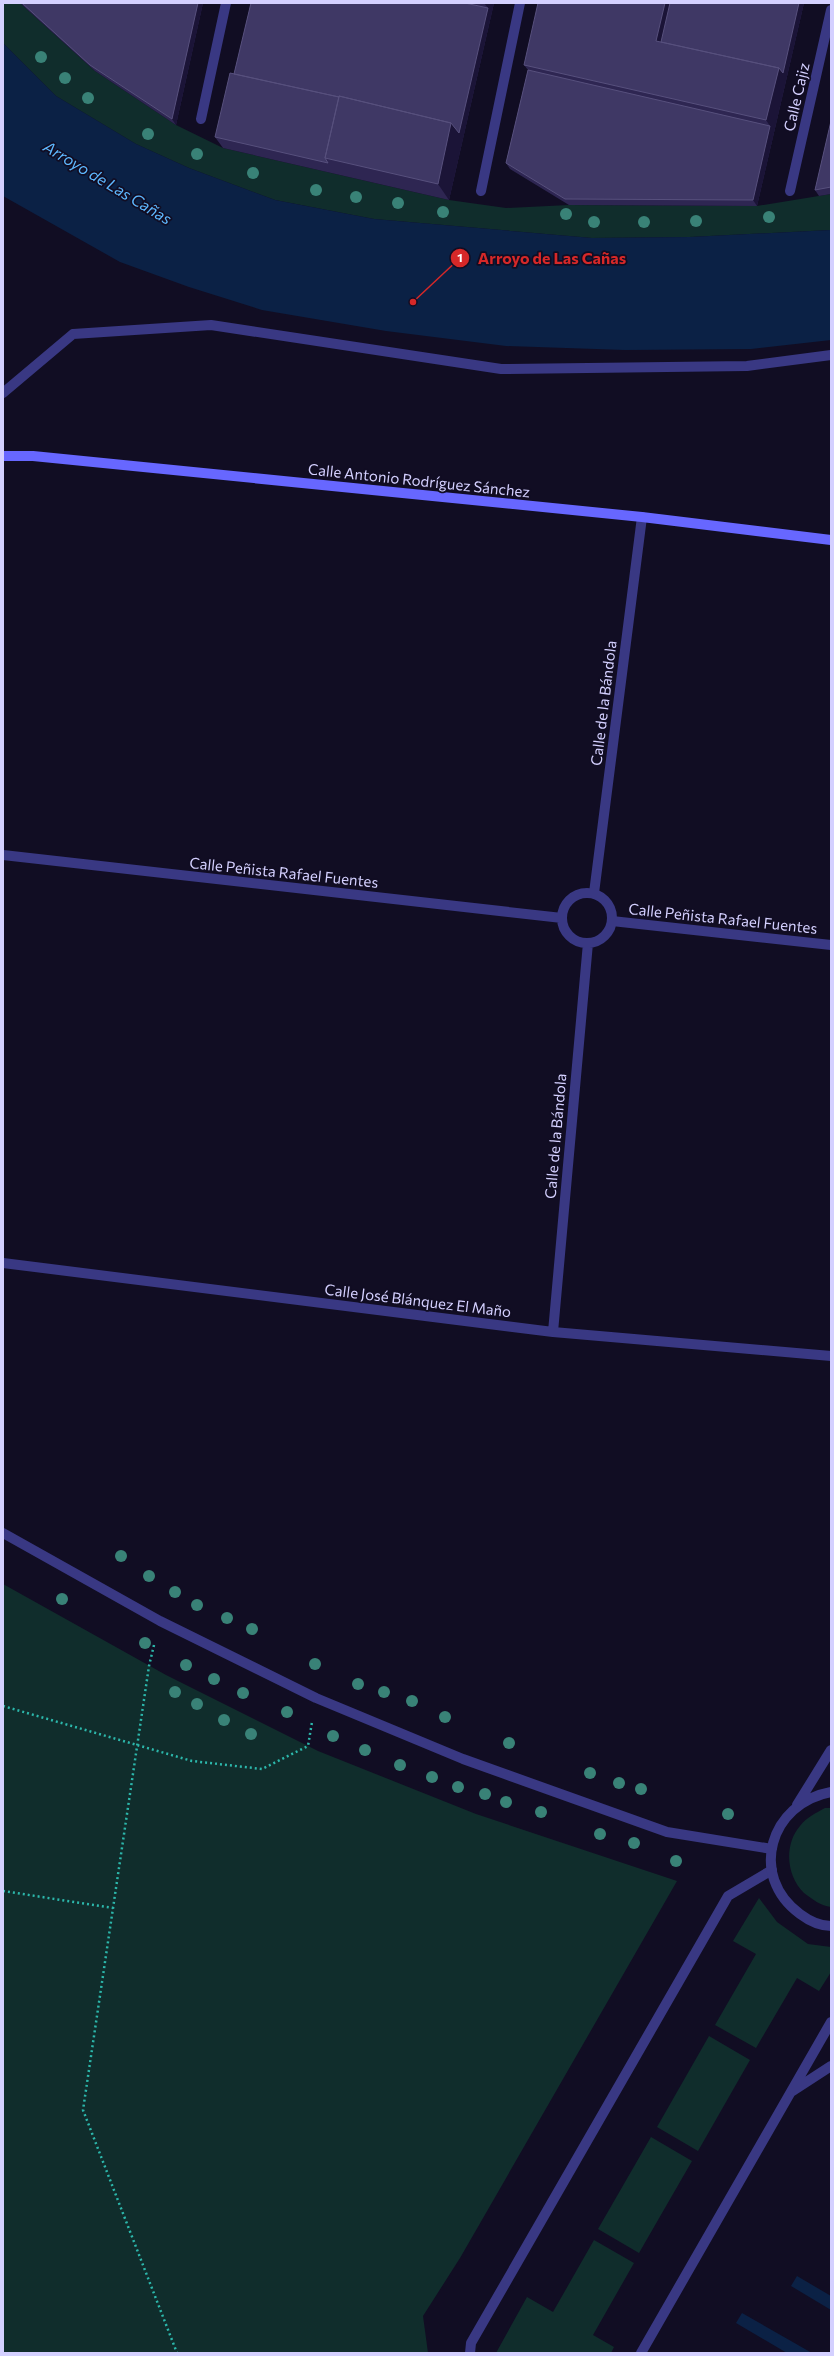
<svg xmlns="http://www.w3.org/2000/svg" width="834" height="2356" font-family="Commissioner,sans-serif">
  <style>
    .green { fill: #102d2c }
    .water { fill: #0b2145 }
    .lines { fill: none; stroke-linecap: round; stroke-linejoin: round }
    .path { stroke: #2cb7ab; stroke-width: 2.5; stroke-dasharray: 2 3; stroke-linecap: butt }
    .lane { stroke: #393883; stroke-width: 10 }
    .street { stroke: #393883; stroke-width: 10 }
    .secondary { stroke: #6767ff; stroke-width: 10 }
    .tree { fill: #398277 }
    .wall { fill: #2e2652 }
    .shaded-wall { fill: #1b1437 }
    .building { fill: #3f3865; stroke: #57507d }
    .labels { text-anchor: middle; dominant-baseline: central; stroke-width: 3.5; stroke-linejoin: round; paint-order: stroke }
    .street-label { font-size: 15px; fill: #d4d0ff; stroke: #110d23 }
    .water-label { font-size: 16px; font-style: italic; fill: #5eb8ff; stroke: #110d23 }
    .leader { fill: none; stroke: #d62828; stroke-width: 1.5 }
    .callout-dot { fill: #d62828; stroke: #110d23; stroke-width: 1.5 }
    .mark-label { font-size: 12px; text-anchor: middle; font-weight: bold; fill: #fff }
    .callout-label { font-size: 16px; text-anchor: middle; font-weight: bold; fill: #d62828; stroke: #110d23; stroke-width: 3.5; stroke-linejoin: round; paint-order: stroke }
  </style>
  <rect width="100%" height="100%" fill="#110d23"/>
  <path class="green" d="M3 3H20L95 71 176 125 223 148 449 200 506 208 569 205 757 206 831 194V230L690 237 592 238 374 219 275 200 189 168 136 144 56 96 3 43Z
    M3 1584 166 1675 318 1751 476 1814 677 1881 460 2258 423 2316 428 2353H3Z
    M825 1808H831V1907C821 1906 812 1899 804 1893 786 1876 784 1844 800 1826 807 1817 816 1813 825 1808Z
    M759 1898 777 1922 808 1944 831 1947V1972L819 1991 797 1978 756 2048 715 2025 756 1954 733 1941Z
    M709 2036 750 2060 698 2151 657 2127Z
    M651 2137 692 2161 639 2253 598 2229Z
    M594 2240 634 2263 593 2335 614 2347 611 2353H496L527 2297 553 2312Z"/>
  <path class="water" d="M3 43 56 96 136 144 189 168 275 200 374 219 592 238 690 237 831 230V340L751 349 625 350 506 346 386 331 262 310 189 287 120 262 3 196Z
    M797 2276 831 2296V2310L791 2286Z
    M742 2313 812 2353H787L736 2323Z"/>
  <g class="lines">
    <path class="path" d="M154 1645 149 1666 83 2110 177 2353
      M3 1706 192 1761 262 1769 308 1746 312 1722
      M3 1891 113 1908"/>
    <path class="lane" d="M3 393 73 334 211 325 501 369 747 366 831 355
      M791 2092 831 2066
      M470 2353 471 2343 728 1896 772 1870
      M641 2353 831 2022"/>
    <path class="street" d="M201 119 226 3
      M481 191 520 3
      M790 191 831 10
      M3 855 562 918
      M562 918a25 25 0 1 1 50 0a25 25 0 1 1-50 0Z
      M594 893 642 517
      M612 921 831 945
      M3 1263 553 1332 831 1356
      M553 1332 588 943
      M3 1533 160 1621 316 1698 463 1759 667 1832 772 1849
      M831 1792C770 1803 748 1876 800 1914 808 1920 820 1926 831 1926
      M797 1805 831 1750"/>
    <path class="secondary" d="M3 456H33L642 517 831 540"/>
  </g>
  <g class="tree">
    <circle cx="41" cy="57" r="6"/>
    <circle cx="65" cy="78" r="6"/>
    <circle cx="88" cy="98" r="6"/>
    <circle cx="148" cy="134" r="6"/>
    <circle cx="197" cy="154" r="6"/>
    <circle cx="253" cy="173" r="6"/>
    <circle cx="316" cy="190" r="6"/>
    <circle cx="356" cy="197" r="6"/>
    <circle cx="398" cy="203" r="6"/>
    <circle cx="443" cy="212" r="6"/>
    <circle cx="566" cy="214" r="6"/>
    <circle cx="769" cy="217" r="6"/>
    <circle cx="696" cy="221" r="6"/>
    <circle cx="594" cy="222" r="6"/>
    <circle cx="644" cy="222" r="6"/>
    <circle cx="121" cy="1556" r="6"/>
    <circle cx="149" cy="1576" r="6"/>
    <circle cx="175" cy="1592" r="6"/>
    <circle cx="62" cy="1599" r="6"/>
    <circle cx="197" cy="1605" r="6"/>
    <circle cx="227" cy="1618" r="6"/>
    <circle cx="252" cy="1629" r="6"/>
    <circle cx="145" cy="1643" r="6"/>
    <circle cx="315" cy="1664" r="6"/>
    <circle cx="186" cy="1665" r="6"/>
    <circle cx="214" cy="1679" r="6"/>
    <circle cx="358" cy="1684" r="6"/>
    <circle cx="175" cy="1692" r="6"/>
    <circle cx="384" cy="1692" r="6"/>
    <circle cx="243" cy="1693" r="6"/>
    <circle cx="412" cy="1701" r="6"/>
    <circle cx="197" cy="1704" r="6"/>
    <circle cx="287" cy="1712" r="6"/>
    <circle cx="445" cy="1717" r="6"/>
    <circle cx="224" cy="1720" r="6"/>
    <circle cx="251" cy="1734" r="6"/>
    <circle cx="333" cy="1736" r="6"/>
    <circle cx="509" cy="1743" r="6"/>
    <circle cx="365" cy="1750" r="6"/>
    <circle cx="400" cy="1765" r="6"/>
    <circle cx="590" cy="1773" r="6"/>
    <circle cx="432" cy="1777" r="6"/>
    <circle cx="619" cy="1783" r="6"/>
    <circle cx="458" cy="1787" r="6"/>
    <circle cx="641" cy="1789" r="6"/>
    <circle cx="485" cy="1794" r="6"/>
    <circle cx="506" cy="1802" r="6"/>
    <circle cx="541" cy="1812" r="6"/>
    <circle cx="728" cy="1814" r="6"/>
    <circle cx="600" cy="1834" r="6"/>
    <circle cx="634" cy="1843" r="6"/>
    <circle cx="676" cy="1861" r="6"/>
  </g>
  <path class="wall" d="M20 3H203L176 125 95 71Z
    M251 3H494L449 200 223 148 215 137 234 74Z
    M804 3 757 206 569 205 510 169 506 163 528 70 524 65Z
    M831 121V194L819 196 815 190Z"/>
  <path class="shaded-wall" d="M198 3H203L176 125 172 119Z
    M484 3H494L449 200 438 184 451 123 488 8Z
    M665 3H675L665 48 656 41Z
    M799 3H804L757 206 753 200 770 126 766 120 779 68Z"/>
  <path class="building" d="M22 3H198L172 119 90 65Z
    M251 3H465L488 8 459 133 451 123 339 96V97L234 74Z
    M538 3H665L656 41 779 68 766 120 524 65Z
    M670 3H799L783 73 779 68 661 42Z
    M528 70 770 126 753 200 565 199 506 163Z
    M230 73 339 97 325 158 328 163 215 137Z
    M339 96 451 123 438 184 325 158Z
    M831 121V187L815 190Z"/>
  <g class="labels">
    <g class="street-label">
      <text transform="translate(796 97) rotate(-77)">Calle Cajiz</text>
      <text transform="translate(419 480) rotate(6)">Calle Antonio Rodríguez Sánchez</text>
      <text transform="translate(603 703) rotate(-83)">Calle de la Bándola</text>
      <text transform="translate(284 872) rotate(6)">Calle Peñista Rafael Fuentes</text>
      <text transform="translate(723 918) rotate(6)">Calle Peñista Rafael Fuentes</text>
      <text transform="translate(555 1136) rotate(-85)">Calle de la Bándola</text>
      <text transform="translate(418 1300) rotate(7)">Calle José Blánquez El Maño</text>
    </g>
    <g class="water-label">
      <text transform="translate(108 182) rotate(31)">Arroyo de Las Cañas</text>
    </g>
  </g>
  <path class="leader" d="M413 302L460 258"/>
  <g class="callout-dot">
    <circle cx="413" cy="302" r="4"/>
    <circle cx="460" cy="258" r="10"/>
  </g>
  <g class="mark-label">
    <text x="460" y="262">1</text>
  </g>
  <g class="callout-label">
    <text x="552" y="264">Arroyo de Las Cañas</text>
  </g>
  <rect width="834" height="2356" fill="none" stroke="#d4d0ff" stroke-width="8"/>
</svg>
